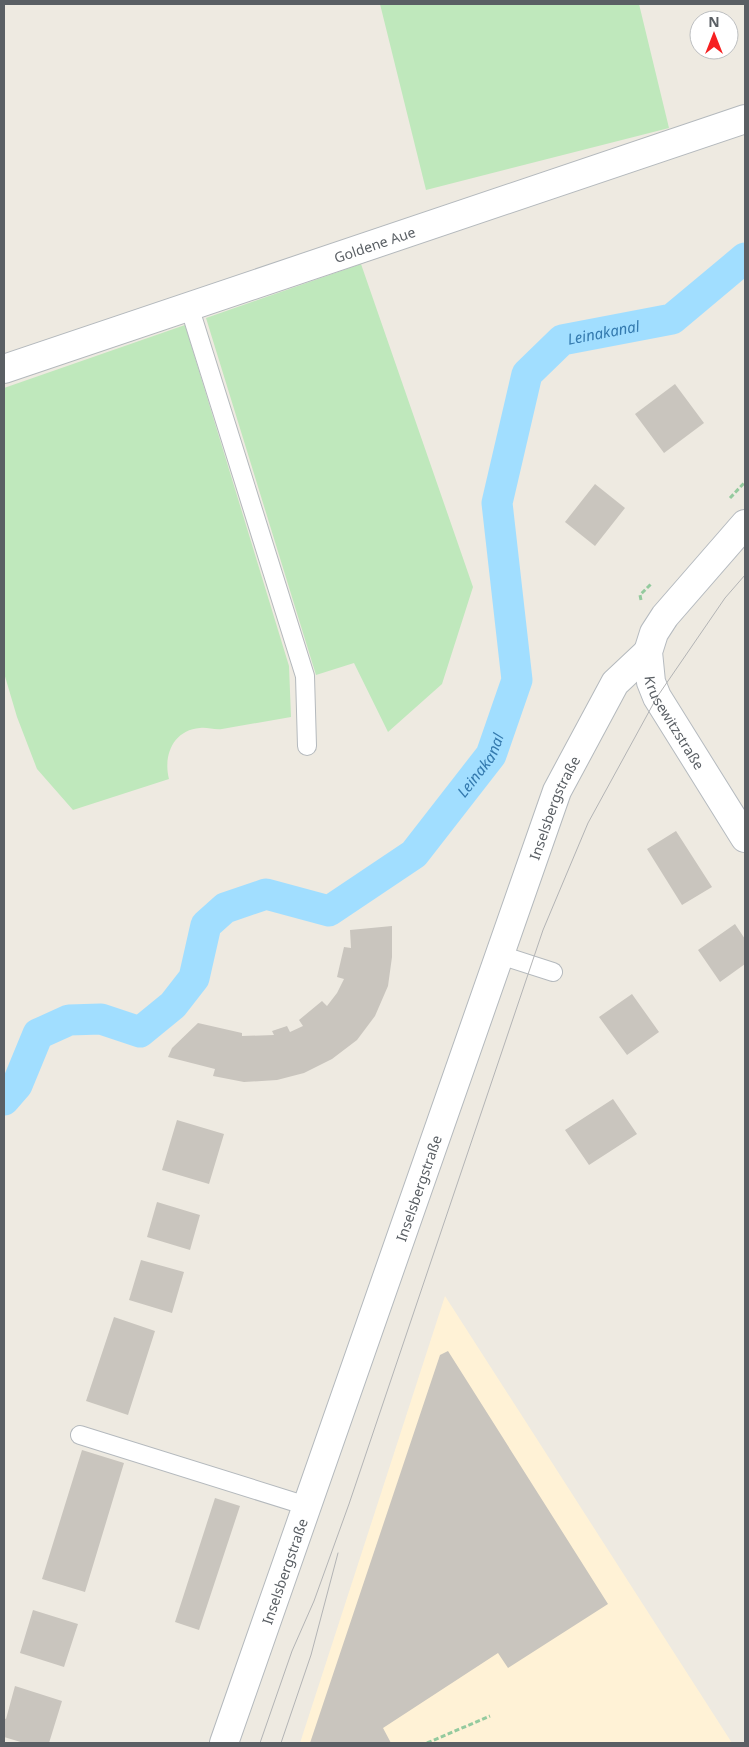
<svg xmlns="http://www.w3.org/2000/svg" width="749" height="1747" font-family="'Noto Sans',sans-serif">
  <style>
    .commercial { fill: #fff2d6 }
    .green { fill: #bfe8bc }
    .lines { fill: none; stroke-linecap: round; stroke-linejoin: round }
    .canal { stroke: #a1deff; stroke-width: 31 }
    .building { fill: #c9c5be }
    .lane-casing { stroke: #b4b9bd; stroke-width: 20 }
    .street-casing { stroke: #b4b9bd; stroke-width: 30 }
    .secondary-casing { stroke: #b5babf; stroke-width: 30 }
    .path { stroke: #94ca9e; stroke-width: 3; stroke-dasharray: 5 2.5; stroke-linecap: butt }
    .lane { stroke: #fff; stroke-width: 18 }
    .street { stroke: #fff; stroke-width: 28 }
    .secondary { stroke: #fff; stroke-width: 28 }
    .tram { stroke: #b3b4b5; stroke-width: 1 }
    .labels { text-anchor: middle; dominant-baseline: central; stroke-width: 4; stroke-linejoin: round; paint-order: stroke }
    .street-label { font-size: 14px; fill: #5a5f64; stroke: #fff }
    .water-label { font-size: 15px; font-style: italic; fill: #347aaf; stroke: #fff }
  </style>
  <rect width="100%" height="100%" fill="#eeeae1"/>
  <path class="commercial" d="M445 1296 732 1743H300Z"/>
  <path class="green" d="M380 4H639L669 128 426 190Z
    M361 264 473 587 442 684 388 732 354 663 316 675 206 318Z
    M185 325 289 666 291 717C268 721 245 725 222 729 214 730 207 727 200 728 173 730 163 756 169 779L73 810 37 769 17 717 4 673V388Z"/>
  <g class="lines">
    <path class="canal" id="s1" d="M4 1100 17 1085 38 1034 69 1020 101 1019 140 1032 173 1005 194 978 206 925 225 908 266 894 329 911 414 854 491 755 517 680 497 503 527 374 562 340 672 319 745 258"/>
  </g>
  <path class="building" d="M675 384 704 423 664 453 635 414Z
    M595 484 625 508 595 546 565 522Z
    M676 831 712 887 682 905 647 849Z
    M735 924 745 939V964L720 982 698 950Z
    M392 926V957L388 986 375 1016 357 1040 332 1059 304 1073 277 1080 244 1082 213 1076 215 1069 168 1057 172 1048 198 1023 242 1033V1036L274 1035 272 1031 287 1026 290 1032 303 1026 299 1020 322 1001 327 1006 337 993 344 979 337 977 344 947 351 948 350 930Z
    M632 994 659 1032 627 1055 599 1017Z
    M613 1099 637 1134 589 1165 565 1130Z
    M177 1120 224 1134 209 1184 162 1170Z
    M157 1202 200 1215 190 1250 147 1237Z
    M141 1260 184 1272 172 1313 129 1300Z
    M114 1317 155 1331 128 1415 86 1401Z
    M448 1351 608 1604 508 1668 498 1653 383 1728 391 1743H310L440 1355Z
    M82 1450 124 1463 85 1592 42 1579Z
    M215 1498 240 1506 199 1630 175 1622Z
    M33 1610 78 1624 64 1667 20 1653Z
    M15 1686 62 1701 49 1743H24L4 1737V1718L6 1719Z"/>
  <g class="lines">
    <defs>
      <path id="lane" d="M189 306 305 676 307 746
        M500 955 553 972
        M80 1435 307 1506"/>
      <g id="street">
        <path id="s2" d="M4 369 745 119"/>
        <path id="s3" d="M224 1743 557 791 615 683 648 652"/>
      </g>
      <g id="secondary">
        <path id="s4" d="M745 524 665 616 654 633 648 652 651 682 657 697 745 838"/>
      </g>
    </defs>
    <use href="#lane" class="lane-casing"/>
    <use href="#street" class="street-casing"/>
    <use href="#secondary" class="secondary-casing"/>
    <path class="path" d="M730 498 745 482
      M641 600 640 595 652 583
      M427 1743 490 1716"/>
    <use href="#lane" class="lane"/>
    <use href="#street" class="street"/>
    <use href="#secondary" class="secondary"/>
    <path class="tram" d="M260 1743 292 1651 314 1601 349 1504 543 930 588 823 657 697 725 598 745 575
      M281 1743 311 1655 338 1553"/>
  </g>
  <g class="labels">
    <g class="street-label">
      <text stroke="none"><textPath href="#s2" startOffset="391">Goldene Aue</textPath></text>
      <text stroke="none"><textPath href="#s4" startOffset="239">Krusewitzstraße</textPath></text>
      <text stroke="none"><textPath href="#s3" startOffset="992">Inselsbergstraße</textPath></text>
      <text stroke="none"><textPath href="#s3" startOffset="588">Inselsbergstraße</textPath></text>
      <text stroke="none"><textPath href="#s3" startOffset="182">Inselsbergstraße</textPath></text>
    </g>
    <g class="water-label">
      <text stroke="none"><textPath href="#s1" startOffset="1156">Leinakanal</textPath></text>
      <text stroke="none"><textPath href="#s1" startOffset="661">Leinakanal</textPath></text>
    </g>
  </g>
  <rect width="749" height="1747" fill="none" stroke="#5a5f64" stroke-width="10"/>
  <g transform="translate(714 35)"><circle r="24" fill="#ffffff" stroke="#bdbfc1"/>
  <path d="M0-4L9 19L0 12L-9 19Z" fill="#f62021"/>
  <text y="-8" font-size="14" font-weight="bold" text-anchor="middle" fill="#5a5f64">N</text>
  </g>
</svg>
